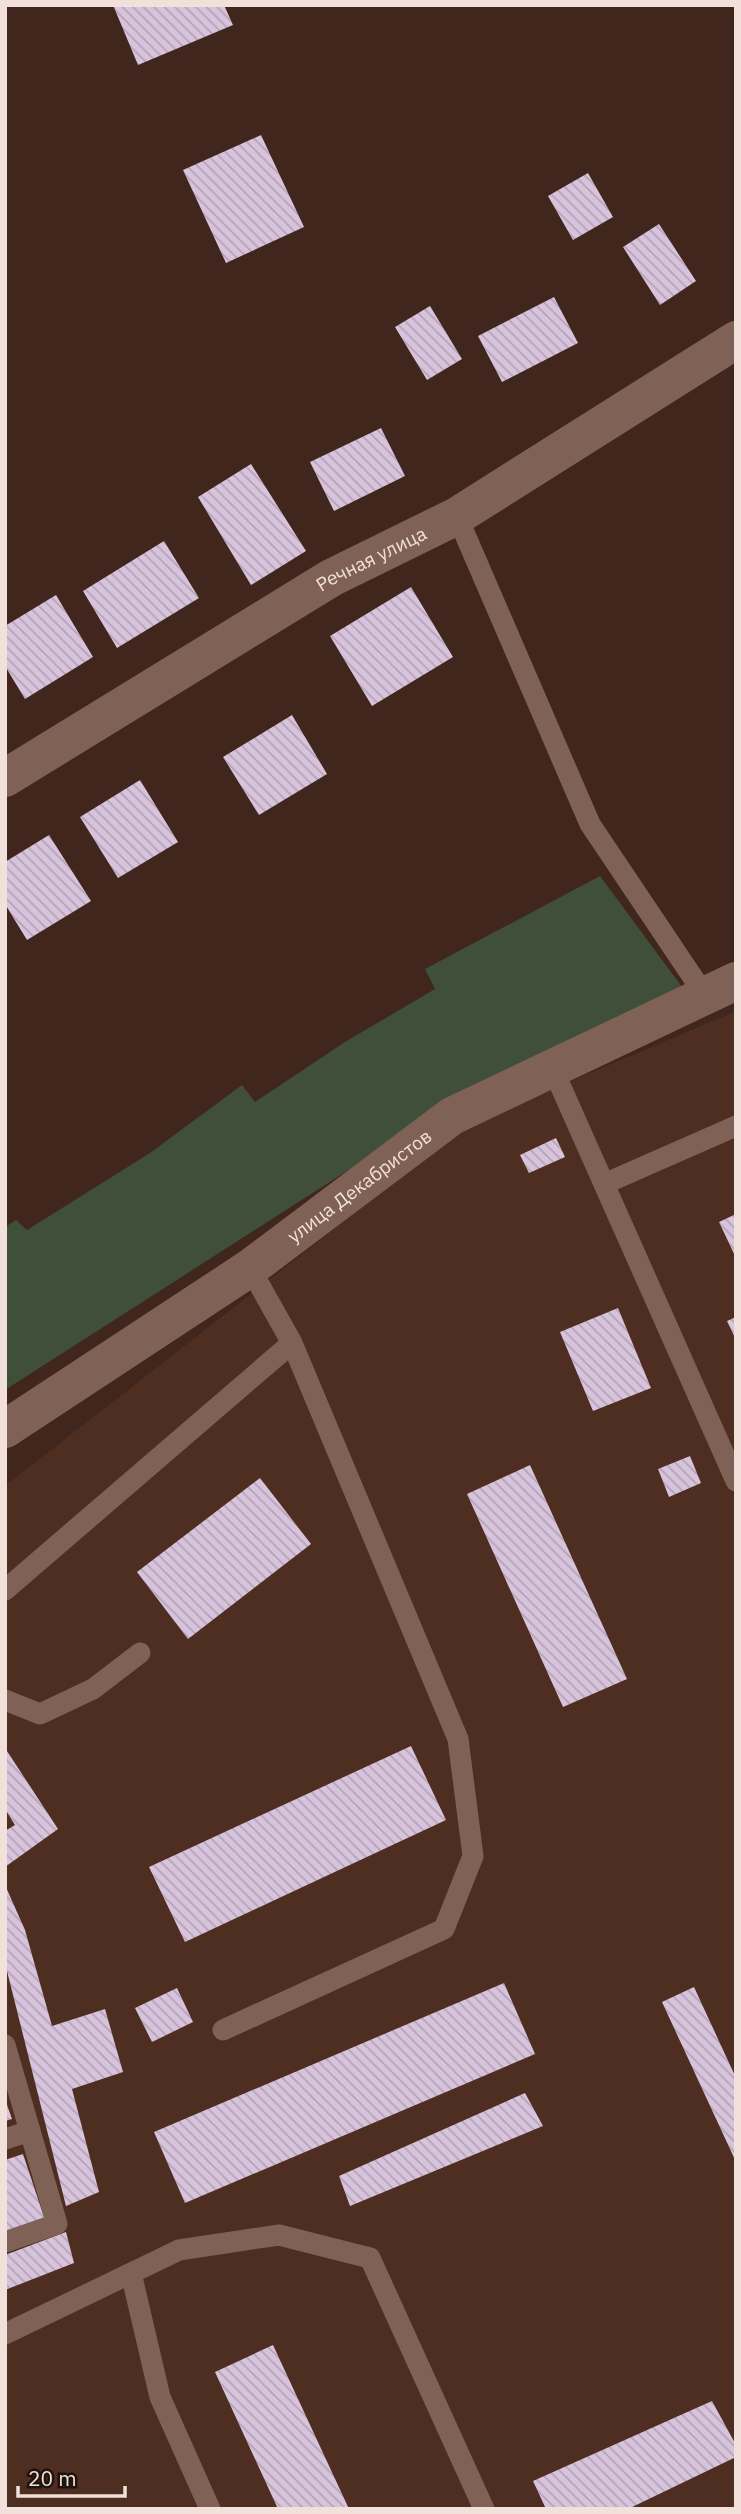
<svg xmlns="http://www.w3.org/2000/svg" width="741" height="2514" font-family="'IBM Plex Sans',sans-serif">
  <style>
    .built { fill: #4e2e21 }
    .grass { fill: #3f4f3a }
    .building { fill: url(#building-back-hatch) }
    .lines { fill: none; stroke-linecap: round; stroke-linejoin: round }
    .service { stroke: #7f6156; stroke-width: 21 }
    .minor { stroke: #7f6156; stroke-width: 38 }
    .tertiary { stroke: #7f6156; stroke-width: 38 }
    .labels { text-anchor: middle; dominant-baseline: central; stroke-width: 7; stroke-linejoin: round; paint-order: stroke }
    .street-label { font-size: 19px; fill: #f2e1da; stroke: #1e130e }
  </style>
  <defs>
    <pattern id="building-back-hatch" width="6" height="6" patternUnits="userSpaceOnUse" patternTransform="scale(1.75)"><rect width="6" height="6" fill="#d8c3dd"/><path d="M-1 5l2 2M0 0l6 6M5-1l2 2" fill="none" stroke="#b4a3b6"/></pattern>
  </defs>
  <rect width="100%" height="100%" fill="#40261c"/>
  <path class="built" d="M736 1011V2509H5V1486L466 1126Z"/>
  <path class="grass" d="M600 876 685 991 447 1107 5 1390V1227L16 1220 27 1230 150 1153 242 1085 255 1102 345 1042 435 989 425 969Z"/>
  <path class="building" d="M113 5H224L233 25 138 65Z
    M261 135 304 227 226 263 183 170Z
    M588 173 613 217 573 240 548 196Z
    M659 224 696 281 660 305 623 247Z
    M554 297 578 343 502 382 478 336Z
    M430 306 462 359 427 380 395 327Z
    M381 428 405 476 334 511 310 462Z
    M251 464 306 551 251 585 198 497Z
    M164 541 199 598 117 648 83 591Z
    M411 587 453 657 372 706 330 636Z
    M56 595 93 657 25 699 5 666V626Z
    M292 715 327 774 259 815 223 757Z
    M140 780 178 842 118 878 80 817Z
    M49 835 91 901 27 940 5 904V862Z
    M556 1138 565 1157 529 1173 520 1155Z
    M736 1214V1258L719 1222Z
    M618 1308 651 1388 593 1411 560 1332Z
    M736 1317V1340L727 1321Z
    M690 1456 701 1483 669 1497 658 1469Z
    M530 1465 627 1679 563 1707 467 1494Z
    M260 1478 311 1544 188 1639 137 1572Z
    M411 1746 446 1820 185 1942 149 1867Z
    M5 1748 58 1829 5 1867V1831L15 1825 5 1809Z
    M5 1885 25 1930 52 2026 105 2009 123 2072 72 2089 99 2192 66 2206 5 1963Z
    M504 1983 535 2054 185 2203 154 2132Z
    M694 1987 736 2078V2162L662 2002Z
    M177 1988 193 2022 152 2042 135 2008Z
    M525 2093 543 2126 350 2206 339 2176Z
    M5 2099 12 2119 5 2121Z
    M23 2154 45 2220 5 2233V2160Z
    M66 2232 74 2263 5 2290V2255Z
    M273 2345 349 2509H278L215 2372Z
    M712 2401 736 2445V2457L628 2509H546L533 2481Z"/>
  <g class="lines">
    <path class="service" d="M457 516 590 824 704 994
      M552 1067 736 1481
      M604 1184 736 1126
      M5 1590 292 1343
      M5 1700 40 1714 93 1689 140 1653
      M223 2030 444 1929 473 1856 458 1739 292 1343 250 1268
      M5 2045 57 2224 5 2242
      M5 2139 30 2131
      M131 2273 160 2397 210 2509
      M5 2334 179 2250 279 2235 370 2258 484 2509"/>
    <path class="minor" id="s1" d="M5 778 331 578 457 516 736 340"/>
    <path class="tertiary" id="s2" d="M5 1429 250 1268 452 1116 736 981"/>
  </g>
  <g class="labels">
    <g class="street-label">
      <text stroke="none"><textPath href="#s1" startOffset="427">Речная улица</textPath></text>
      <text stroke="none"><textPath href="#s2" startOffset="430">улица Декабристов</textPath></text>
    </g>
  </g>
  <rect width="741" height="2514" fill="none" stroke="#f2e1da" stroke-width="14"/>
  <path d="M18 2486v10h107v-10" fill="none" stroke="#f2e1da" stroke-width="3.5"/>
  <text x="28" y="2486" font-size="21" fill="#f2e1da" stroke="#1e130e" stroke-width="5" paint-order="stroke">20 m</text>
</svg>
